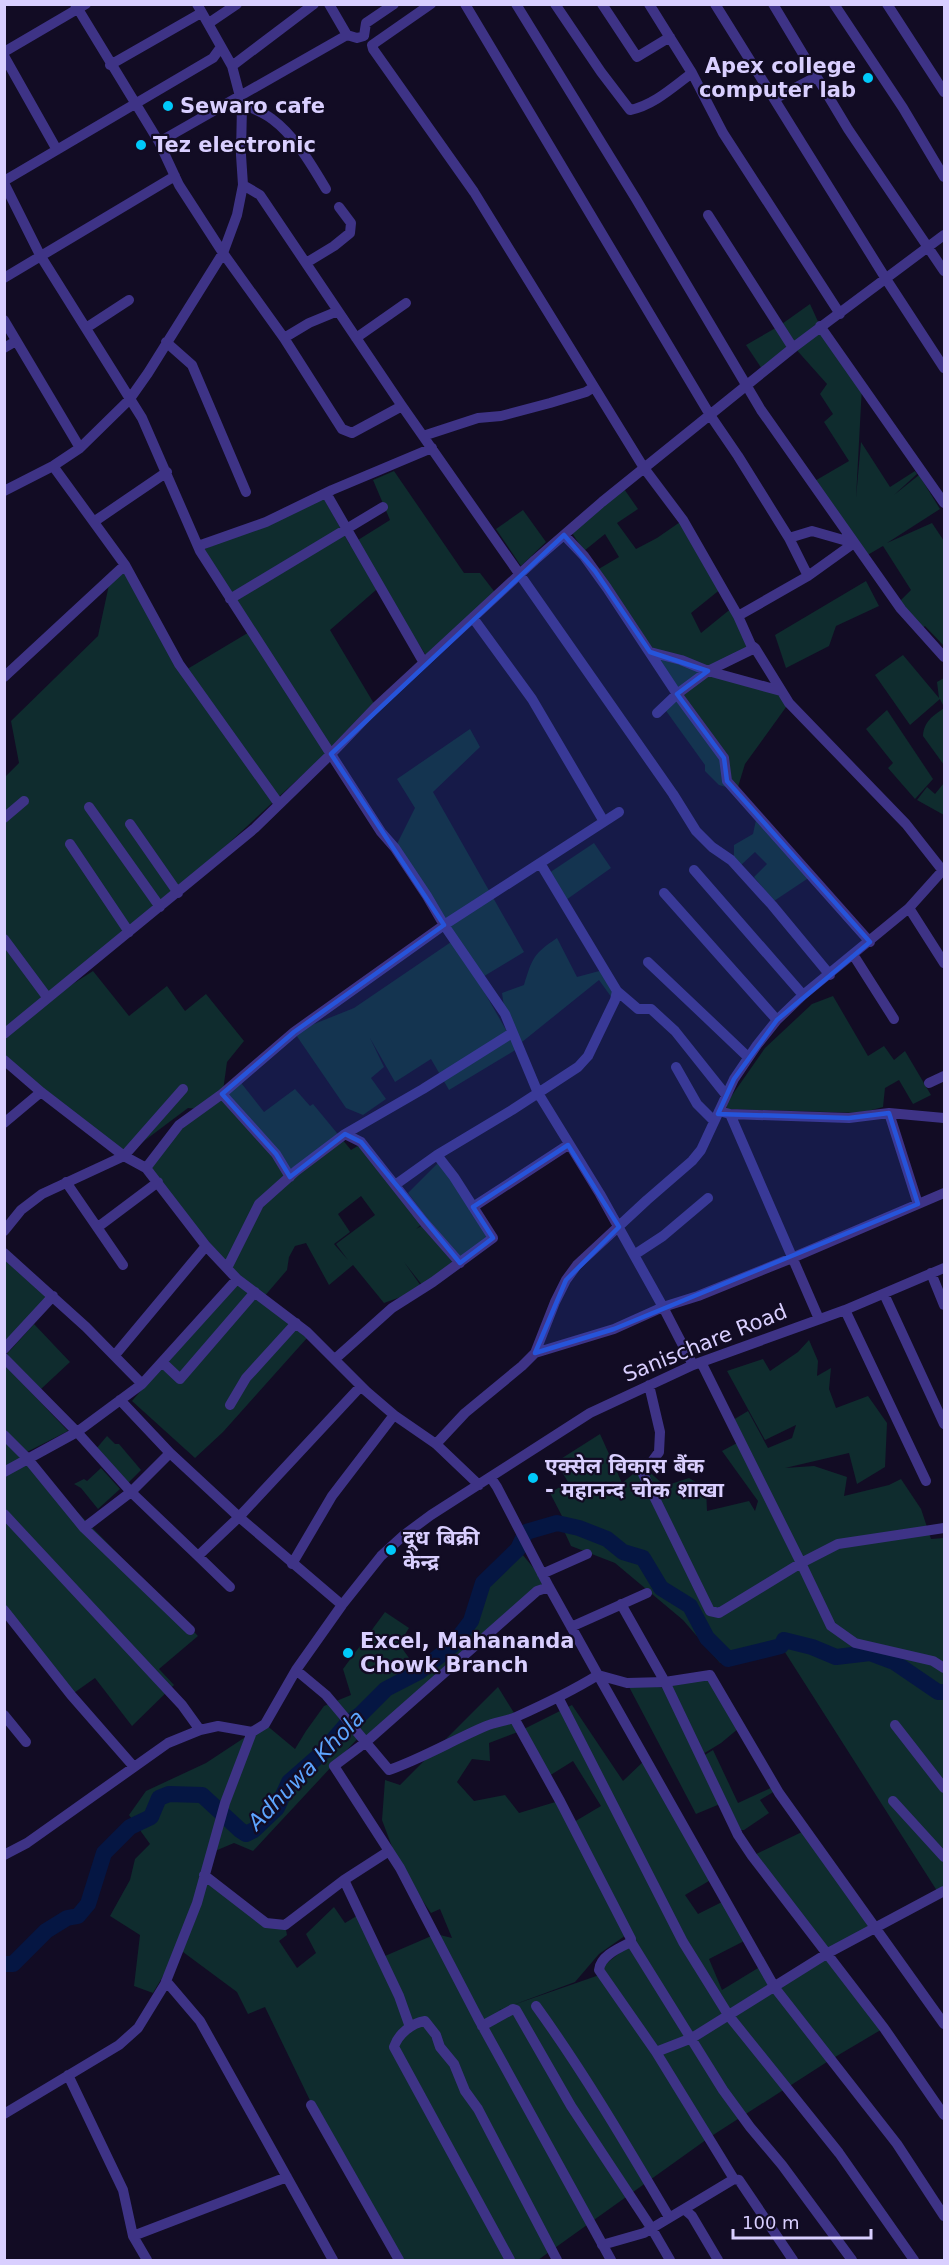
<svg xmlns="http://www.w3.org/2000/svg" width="949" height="2265" font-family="'DejaVu Sans','Noto Sans Devanagari',sans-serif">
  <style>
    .green { fill: #0f2c2e; fill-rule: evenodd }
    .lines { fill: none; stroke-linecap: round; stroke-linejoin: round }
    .river { stroke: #051643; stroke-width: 16 }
    .minor { stroke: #3e3386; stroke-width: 10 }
    .marked { fill: #2654da; fill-opacity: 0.2; stroke: #2654da; stroke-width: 4.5; stroke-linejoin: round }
    .poi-dot { fill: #00c9fa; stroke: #120c24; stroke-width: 2 }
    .labels { text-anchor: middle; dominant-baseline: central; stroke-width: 4.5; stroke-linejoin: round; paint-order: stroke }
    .poi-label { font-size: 21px; font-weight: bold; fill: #d9cfff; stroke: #120c24; text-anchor: start }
    .street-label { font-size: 21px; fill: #d9cfff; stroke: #120c24 }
    .water-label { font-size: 22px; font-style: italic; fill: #5da5ff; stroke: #120c24 }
  </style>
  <rect width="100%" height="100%" fill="#120c24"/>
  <path class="green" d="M810 304 820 326 862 386 856 498 861 442 890 487 915 471 917 474 894 495 919 475 940 509 887 543 932 523 944 541V646L925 626 920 630 898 603 911 590 883 546 864 557 813 482 849 461 824 422 833 414 820 394 827 384 794 347 764 372 746 345 779 326Z
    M394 471 464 573H480L497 595 427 657 384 590H376L330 630 376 707 177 891 32 1010 93 971 129 1016 167 986 185 1011 206 994 244 1041 227 1062 223 1091 238 1079 264 1112 295 1089 310 1106 313 1104 351 1150 361 1144 422 1224 416 1229 423 1225 457 1262 422 1285 404 1262 421 1286 406 1295 384 1303 353 1265 329 1285 306 1243 295 1246 289 1257 287 1270 263 1298 244 1283 146 1168 199 1109 188 1108 124 1156 5 1060V777L19 763 11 721 98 636 110 580 125 565 184 671 251 631 200 551 323 497 350 545 390 520 373 480ZM361 1196 375 1215 336 1244 348 1260 334 1244 350 1232 338 1214Z
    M622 486 638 509 617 523 636 549 657 538 683 520 722 588 691 613 701 633 733 607 753 648 712 671 778 693 789 703 745 764 737 790 719 785 705 771V765L664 708 681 695 597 570 619 557 605 534 584 551 570 530Z
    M523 510 546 542 521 566 496 529Z
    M866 581 879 606 836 626 829 646 786 668 775 635Z
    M903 655 939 698 937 682 944 678V707L940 699 910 725 875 675Z
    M944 708V765L923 736C924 721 933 716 944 708Z
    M887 710 933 779 915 799 888 768 893 763 866 729Z
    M470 729 480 747 433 792 524 952 481 978 459 948 517 1049 449 1090 431 1059 395 1082 370 1038 384 1067 371 1078 386 1099 363 1115 346 1108 294 1032 354 1008 454 940 395 848 415 808 397 779Z
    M944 783V815L917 800 927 787 935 794Z
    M756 820 810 877 774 901 754 877 767 864 755 852 741 865 734 858V845L753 834Z
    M594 843 611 868 566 900 549 873Z
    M557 938 577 977 603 970 617 991 612 998 599 980 522 1042 505 1014 502 993 524 985C532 959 533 954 557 938Z
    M833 996 868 1056 884 1046 894 1060 905 1051 931 1095 913 1104 899 1080 885 1088 883 1107 860 1113 726 1109 728 1101 765 1048 812 1004Z
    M438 1163 452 1178 489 1240 459 1261 408 1193Z
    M9 1257 53 1296 5 1341 4 1264Z
    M237 1279 307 1338 223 1432 195 1458 132 1401Z
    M34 1324 70 1362 41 1389 6 1355Z
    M809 1340 818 1361 817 1376 831 1368 829 1389 836 1408 868 1396 887 1423 885 1467 857 1484 849 1453 785 1468 814 1466 847 1477 844 1496 889 1485 901 1479 921 1509 931 1539 944 1538V1891L939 1894 781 1646 720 1663 683 1620 615 1563 571 1546 559 1520 563 1518 550 1493 568 1482 556 1462 600 1434 622 1483 643 1466 665 1486 689 1478 706 1488 707 1511 749 1501 755 1511 758 1501 722 1451 737 1443 733 1420 748 1411 768 1448 792 1438 796 1425 765 1440 727 1371 763 1359 770 1371 798 1352Z
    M4 1364 68 1431 25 1453 5 1432Z
    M107 1436 115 1444H119L141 1470 127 1484 96 1449Z
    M4 1437 198 1636 159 1669 174 1685 132 1726 95 1678 71 1695 5 1610Z
    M101 1468 120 1489 98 1509 81 1488 74 1484 84 1479 87 1481Z
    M518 1549 549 1587 366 1742 360 1736 253 1851 234 1843 215 1851 205 1875 266 1923 285 1925 287 1935 279 1941 297 1968 316 1953 306 1934 334 1907 345 1923 360 1914 385 1956 436 1934 452 1938 440 1909 431 1913 400 1868 382 1820 385 1780 400 1785 498 1687 524 1729 572 1705 623 1781 646 1759 714 1878 685 1895 698 1914 726 1900 748 1939 709 1959 722 1990 763 1965 775 1988 828 1953 752 1856 806 1830 875 1928 828 1953 884 2028 830 2060 710 2137 538 2260H399L318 2117 265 2007 248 2014 237 1992 179 1949 153 1993 134 1986 140 1935 110 1916 130 1880 135 1859 150 1844 129 1815 146 1791 206 1763 265 1724 295 1749 306 1731 324 1706 351 1695 343 1669 385 1612 409 1628 399 1644 419 1672 452 1646 498 1568ZM523 1730 549 1776 573 1761 601 1806 574 1822 562 1800 519 1813 505 1795 474 1801 457 1782 472 1759 490 1761 489 1743ZM629 1933 627 1947 602 1967 605 1973 499 2010 575 1982 599 1954Z
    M710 1675 739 1728 721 1743 703 1754 671 1686Z
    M627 1683 665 1688 720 1804 696 1814Z
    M713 1750 738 1803 773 1787 775 1791 760 1800 769 1813 744 1830H741L703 1756Z"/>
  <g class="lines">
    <path class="river" d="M4 1964H13L46 1931 67 1918 78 1916 88 1904 104 1853 130 1827 151 1817 159 1798 169 1794 202 1795 240 1830 246 1834 254 1830 277 1808 289 1782 322 1753 346 1725 361 1714 386 1689 419 1672 452 1646 471 1621 483 1583 518 1549 526 1532 557 1523 579 1528 607 1539 623 1552 643 1558 661 1588 690 1606 707 1638 728 1659 781 1646 784 1640 812 1647 836 1657 870 1653 894 1662 938 1692H944"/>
    <path class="minor" d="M75 4 159 142 179 185 223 253 284 338 309 323 338 311
      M329 4 347 35
      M431 4 372 45 373 49 474 192 644 468 683 520 738 616 751 645 755 648 789 703 906 824 943 871
      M465 4 710 415 738 456 789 538
      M516 4 636 199 761 410 901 609 944 657
      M555 4 601 72 630 110C654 105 673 87 692 73
      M602 4 637 57 670 37
      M649 4 692 73 723 133 840 314
      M715 4 886 279 944 368
      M773 4 848 129 944 271
      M834 4 903 108 944 177
      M887 4 944 92
      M209 23 237 4
      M4 52 86 4
      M4 56 57 150
      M110 65 201 13
      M232 66 314 4
      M774 99 816 77
      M242 104C252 108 263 112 272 119 295 136 311 164 326 189
      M159 142 347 35 357 38 364 36 366 23 394 4
      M4 181 213 58 221 47
      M4 183 40 255 142 418 200 551 381 832 395 848 427 896 444 925 505 1014 538 1093 600 1194 663 1307 693 1365
      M243 185 260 195 402 406 673 794 696 831 712 847 731 860 772 905 830 975
      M708 215 793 348
      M306 263 334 246 350 233 351 223 339 207
      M4 278 175 176
      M4 320 80 448
      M820 326 944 503
      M86 328 129 300
      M284 338 342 429 352 433 402 406
      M356 338 406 303
      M166 342 192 365 246 492
      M4 348 16 341
      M423 436 478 418 501 416 550 403 586 392 594 387
      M53 466 125 565 179 664 279 804
      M4 491 53 466 80 448 129 400 148 373 223 253 237 215 243 185 241 155 242 104 232 66 197 4
      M326 493 424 663
      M95 521 167 472
      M564 535 584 556 607 588 677 694 724 758 727 781 870 942
      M198 546 266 522 332 490 432 448
      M230 599 383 507
      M738 616 808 576 854 543 812 531 789 538 808 576
      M473 618 532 699 603 820
      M755 648 708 671 781 691
      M650 652 681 660 708 671
      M4 677 125 565
      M657 713 677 694 708 671
      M89 807 160 907
      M4 818 24 801
      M130 824 178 893
      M70 844 129 932
      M694 870 803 995
      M664 893 777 1020
      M909 908 944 963
      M4 939 47 997
      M854 956 894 1019
      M648 962 748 1057
      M617 991 638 1009H651L675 1031 726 1095
      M4 1034 255 828 331 754 376 707 535 560 602 502 794 347 944 235
      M4 1060 41 1092 124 1156 146 1168 206 1246 237 1279 307 1332 366 1391 394 1415 436 1444 479 1485
      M676 1067 697 1104 714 1121
      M929 1083 944 1076
      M222 1094 276 1154 290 1177
      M719 1111 730 1114 849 1118 889 1113 944 1118
      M889 1113 918 1204
      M730 1114 819 1319
      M4 1123 41 1092
      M345 1134 361 1142 424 1222 460 1263
      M146 1168 179 1125 222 1094 294 1032 444 925 619 812
      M66 1182 123 1265
      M395 1185 437 1155 512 1110 578 1067 588 1056 615 1000 617 991 540 863
      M473 1207 568 1145
      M98 1227 158 1182
      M4 1231 21 1210 42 1194 124 1156 183 1089
      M4 1253 86 1327 142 1384
      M634 1255 663 1236 708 1198
      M227 1268 259 1204 296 1171 345 1134 423 1089 512 1033
      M931 1273 944 1305
      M884 1294 944 1424
      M845 1310 926 1481
      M4 1349 53 1296
      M535 1353 614 1329 663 1307 698 1296 792 1258 944 1193
      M115 1355 206 1246
      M4 1358 77 1432 131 1492 84 1528
      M335 1359 392 1308 433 1282 493 1238 454 1177 437 1155
      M162 1362 180 1379 255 1292
      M701 1362 801 1563 831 1626 855 1643 933 1661 944 1668
      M649 1385 660 1432 659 1452 643 1474 710 1611 719 1613 801 1563 838 1544 944 1528
      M120 1400 170 1453 239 1517 198 1556 131 1492 170 1453
      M230 1405 246 1378 296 1323
      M4 1435 27 1458 84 1528 190 1630
      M436 1444 465 1413 522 1366 535 1353 555 1302 566 1280 577 1265 647 1200 692 1161 701 1150 734 1079 757 1045 777 1020 803 995 909 908 944 869
      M4 1472 77 1432 142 1384 237 1279
      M4 1514 182 1705 200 1730
      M198 1556 230 1587
      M292 1564 332 1496 394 1415
      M542 1574 587 1554
      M549 1587 537 1591 366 1742 334 1766 400 1868 478 2018 611 2260
      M621 1604 665 1682 738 1835 752 1856 884 2028 944 2115
      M342 1605 239 1517 361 1386
      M4 1610 71 1695 134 1767
      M571 1627 647 1593
      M296 1670 326 1695 389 1770C423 1758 453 1740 486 1726 495 1722 507 1721 516 1717 545 1704 572 1691 598 1675L549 1587 497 1487 491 1478
      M598 1675 775 1988 897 2144 944 2216
      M598 1675 627 1683 665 1682 710 1675 779 1793 944 2024
      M558 1697 683 1942 729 2016 839 2153 914 2260
      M4 1715 26 1742
      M514 1718 560 1801 631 1939V1942C619 1948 600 1956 599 1970L656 2052 734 2179 739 2180 793 2260
      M895 1725 944 1788
      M893 1801 944 1857
      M4 1855 27 1843 168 1743 200 1730 218 1726 252 1732
      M204 1875 266 1923 285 1925 344 1880 389 1851
      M344 1880 399 1996 410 2027
      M631 1942 723 2090 750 2127 782 2165 852 2260
      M166 1981 200 2021 333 2260
      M536 2006C585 2074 627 2146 669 2217
      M482 2026 513 2009 516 2010 571 2106 652 2229 670 2260
      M656 2052 692 2038 828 1953 944 1891
      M68 2075 123 2190 133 2236 147 2260
      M311 2105 399 2260
      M4 2114 119 2045 138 2028 165 1984 197 1903 225 1803 252 1732 265 1724 296 1670 342 1605 381 1556 404 1535 431 1515 590 1413 693 1365 845 1310 944 1268
      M684 2209 692 2216 718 2260
      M133 2236 287 2177
      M602 2245 644 2233 734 2179
      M510 2260 394 2047C398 2034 412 2023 425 2021L436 2035 440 2047 454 2064 465 2091 478 2109 557 2260"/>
  </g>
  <path class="marked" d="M564 535 595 571 650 652 708 671 677 694 724 758 727 781 870 942 777 1020 734 1079 718 1114 849 1118 889 1113 918 1204 614 1329 535 1353 566 1280 619 1227 568 1145 473 1207 493 1238 460 1263 361 1142 345 1134 290 1177 276 1154 222 1094 294 1032 444 925 331 754Z"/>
  <g class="poi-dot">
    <circle cx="868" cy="78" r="6"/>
    <circle cx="168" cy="106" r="6"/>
    <circle cx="141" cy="145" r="6"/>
    <circle cx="533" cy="1478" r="6"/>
    <circle cx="391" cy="1550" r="6"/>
    <circle cx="348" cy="1653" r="6"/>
  </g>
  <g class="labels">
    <g class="poi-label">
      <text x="856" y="66" text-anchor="end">Apex college<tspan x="856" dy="24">computer lab</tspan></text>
      <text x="180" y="106">Sewaro cafe</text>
      <text x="153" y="145">Tez electronic</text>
      <text x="545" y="1466">एक्सेल विकास बैंक<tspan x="545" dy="24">- महानन्द चोक शाखा</tspan></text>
      <text x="403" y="1538">दूध बिक्री<tspan x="403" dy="24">केन्द्र</tspan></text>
      <text x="360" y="1641">Excel, Mahananda<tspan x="360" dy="24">Chowk Branch</tspan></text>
    </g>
    <g class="street-label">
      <text transform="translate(705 1343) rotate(-22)">Sanischare Road</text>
    </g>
    <g class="water-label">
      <text transform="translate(306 1770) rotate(-46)">Adhuwa Khola</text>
    </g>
  </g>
  <rect width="949" height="2265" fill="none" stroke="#d9cfff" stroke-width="12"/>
  <path d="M733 2229v9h138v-9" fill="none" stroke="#d9cfff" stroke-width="3"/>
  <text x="742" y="2229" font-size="18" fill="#d9cfff" stroke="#120c24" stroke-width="4.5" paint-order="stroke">100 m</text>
</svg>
